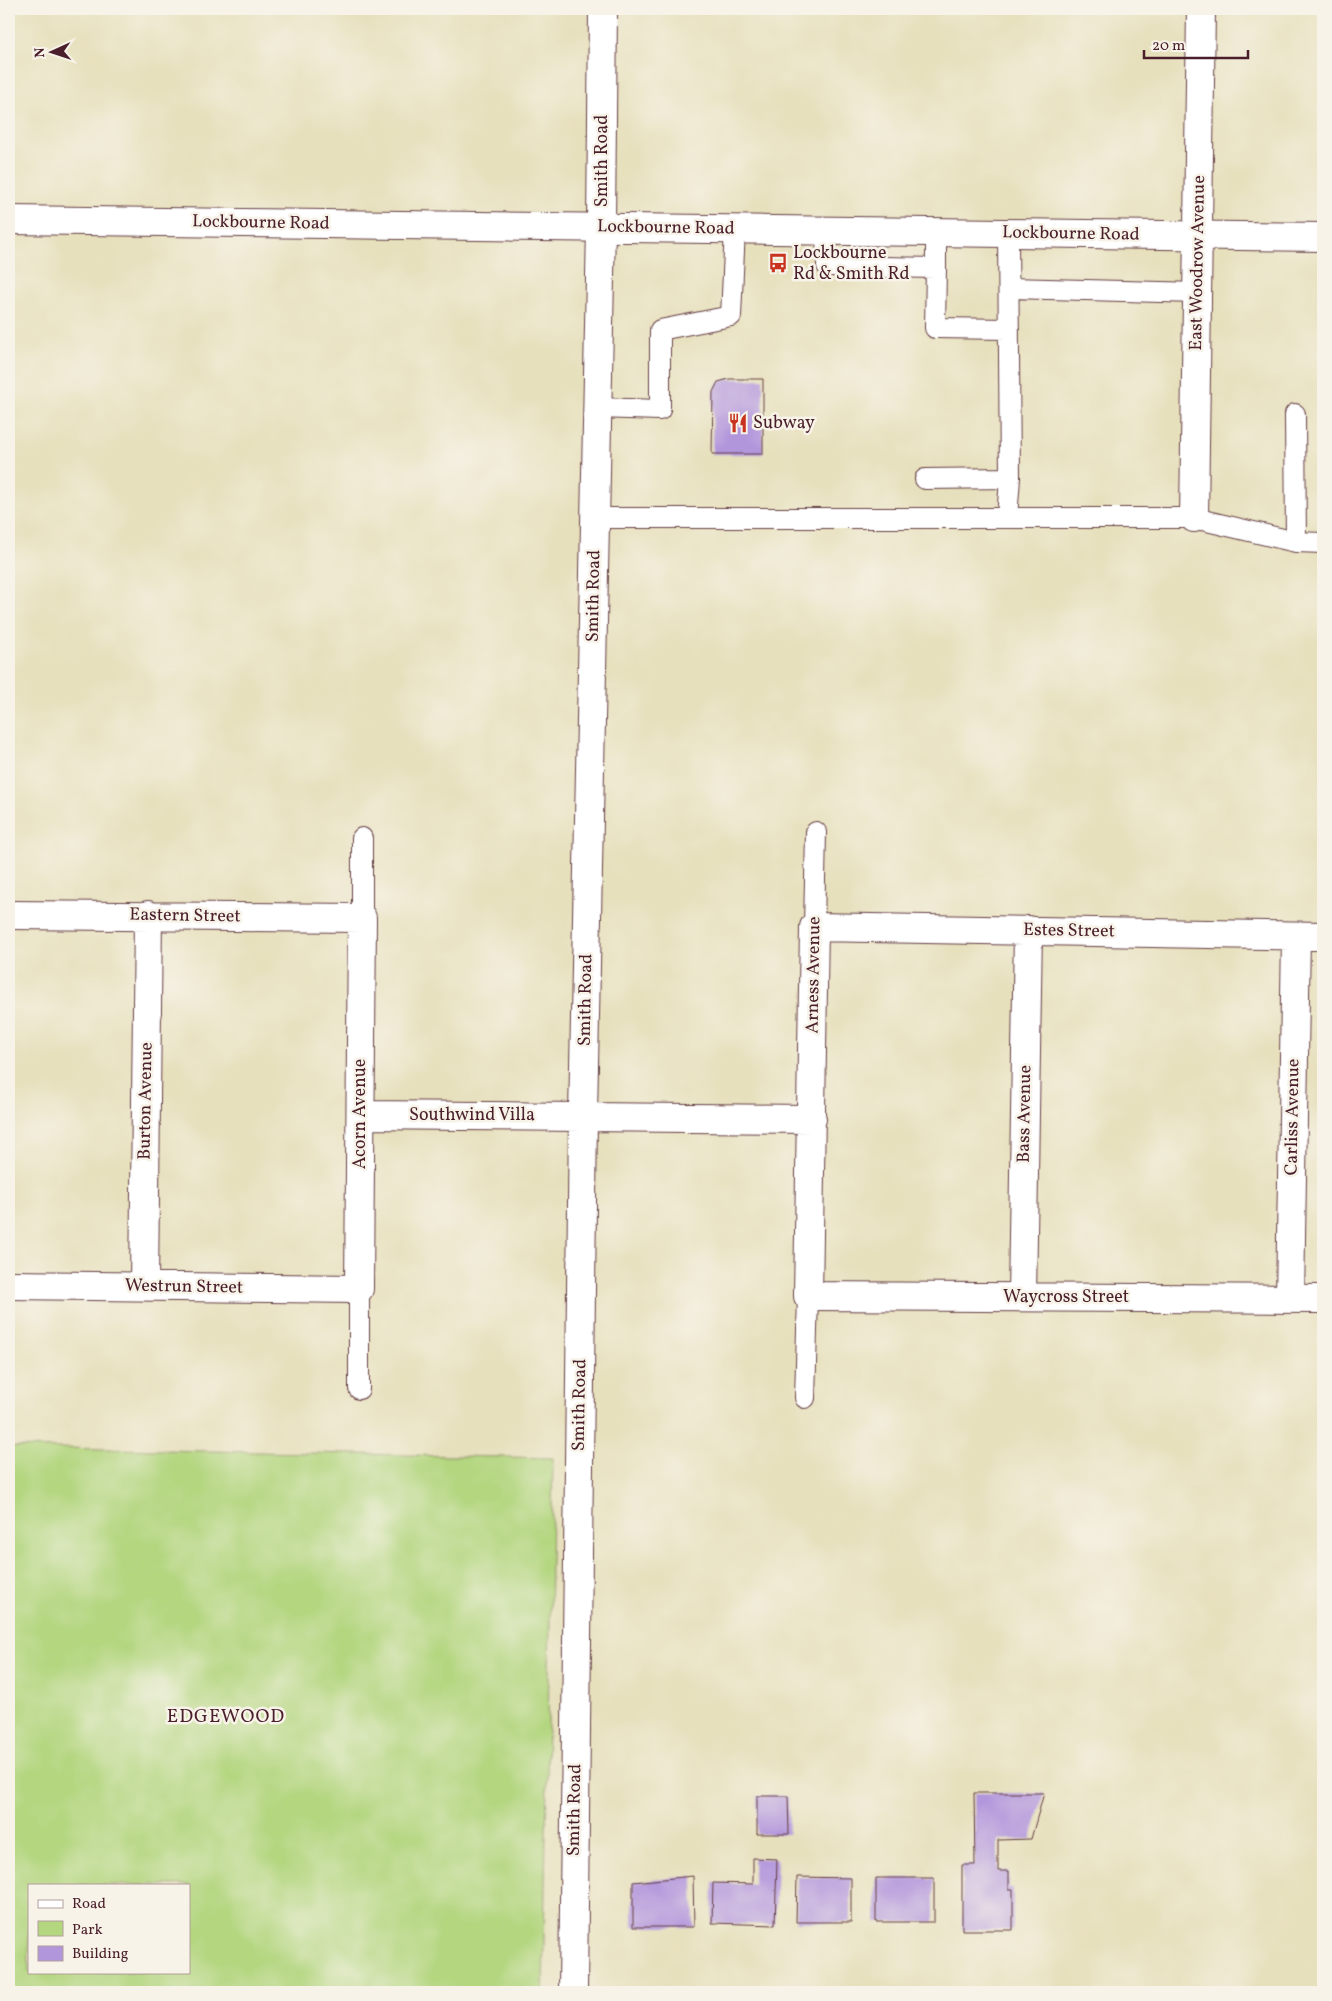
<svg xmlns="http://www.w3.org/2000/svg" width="1332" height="2001" font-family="Vollkorn,serif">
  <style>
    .green { fill: #b3d67f; stroke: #7e7a55; fill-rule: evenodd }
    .building { fill: #b296dc }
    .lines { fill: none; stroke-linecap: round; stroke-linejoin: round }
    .lane-casing { stroke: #623c41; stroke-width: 22 }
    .street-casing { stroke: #623c41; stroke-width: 30 }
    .secondary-casing { stroke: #623c41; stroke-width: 30 }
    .lane { stroke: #fff; stroke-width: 20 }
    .street { stroke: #fff; stroke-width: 28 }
    .secondary { stroke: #fff; stroke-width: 28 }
    .labels { text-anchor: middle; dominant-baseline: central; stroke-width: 5; stroke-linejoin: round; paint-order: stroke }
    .street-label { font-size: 18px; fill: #4a1f2b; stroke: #f7f3e8 }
    .poi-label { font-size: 18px; fill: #4a1f2b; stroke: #f7f3e8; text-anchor: start }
    .neighbourhood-label { font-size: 19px; letter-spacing: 1px; fill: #4a1f2b; stroke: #f7f3e8 }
  </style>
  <rect width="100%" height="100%" fill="#f7f3e8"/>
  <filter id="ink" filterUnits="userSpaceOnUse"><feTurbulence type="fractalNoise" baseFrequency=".02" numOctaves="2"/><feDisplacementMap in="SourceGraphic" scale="10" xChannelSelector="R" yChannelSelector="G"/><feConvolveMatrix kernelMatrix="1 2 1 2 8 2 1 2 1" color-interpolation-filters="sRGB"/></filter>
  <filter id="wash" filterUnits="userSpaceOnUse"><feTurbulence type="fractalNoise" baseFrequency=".0096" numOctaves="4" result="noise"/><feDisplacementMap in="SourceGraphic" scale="20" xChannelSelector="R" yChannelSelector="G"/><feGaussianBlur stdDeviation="1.12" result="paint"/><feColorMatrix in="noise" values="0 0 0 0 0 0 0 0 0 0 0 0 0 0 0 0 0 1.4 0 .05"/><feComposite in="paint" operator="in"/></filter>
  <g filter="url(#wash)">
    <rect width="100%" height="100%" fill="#e7e0bd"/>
    <path class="green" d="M9 1447 553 1458 543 1992H9ZM29 1885H189V1972H29Z"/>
    <g id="blocks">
      <path class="building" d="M729 379H763V454H712L713 392 718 382Z
        M974 1793H1044L1031 1839 998 1840V1871H1009V1889H1013V1930H962V1865H975Z
        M757 1796H788L789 1834H757Z
        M753 1858 777 1859 775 1925 712 1923 713 1883 753 1884Z
        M693 1876 694 1927H633V1882Z
        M797 1877 851 1878V1922H796Z
        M876 1878H934V1922H876Z"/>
    </g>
  </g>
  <g filter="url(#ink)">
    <use href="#blocks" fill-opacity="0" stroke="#623c41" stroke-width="1"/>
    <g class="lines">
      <defs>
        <path id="lane" d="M826 230 827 266 936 268 935 328 1009 329
          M936 232V268
          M1009 288 1198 293
          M597 408 660 410V330L731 316 735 229
          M1295 414 1296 542 1323 543
          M925 479 1010 478 1008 233
          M596 518H1194L1296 542
          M1007 518 1010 478
          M362 918V838
          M814 927 816 832
          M359 1289V1389
          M805 1398 808 1296"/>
        <path id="street" d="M1194 518 1201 9
          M9 915 362 918 359 1289 9 1285
          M1323 936 814 927 808 1296 1323 1299
          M361 1115 812 1119
          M144 1286 148 915
          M1022 1297 1028 930
          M1290 1299 1296 936
          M573 1992 583 1115 601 227 603 9"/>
        <path id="secondary" d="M9 220 1323 237"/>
      </defs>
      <use href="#lane" class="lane-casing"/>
      <use href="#street" class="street-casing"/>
      <use href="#secondary" class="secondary-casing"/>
      <use href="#lane" class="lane"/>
      <use href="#street" class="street"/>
      <use href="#secondary" class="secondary"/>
    </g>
  </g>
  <defs>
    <symbol id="bus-bare" viewBox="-9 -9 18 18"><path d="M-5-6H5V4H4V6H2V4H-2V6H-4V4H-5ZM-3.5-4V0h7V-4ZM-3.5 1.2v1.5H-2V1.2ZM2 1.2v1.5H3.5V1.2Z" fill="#c8321e" stroke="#f7f3e8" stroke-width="2.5" paint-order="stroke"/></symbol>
    <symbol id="restaurant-bare" viewBox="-9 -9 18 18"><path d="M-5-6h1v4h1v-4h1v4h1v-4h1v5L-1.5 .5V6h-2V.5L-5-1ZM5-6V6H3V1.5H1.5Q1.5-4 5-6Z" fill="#c8321e" stroke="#f7f3e8" stroke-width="2.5" paint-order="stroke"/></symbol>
  </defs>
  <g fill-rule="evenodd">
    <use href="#bus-bare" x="764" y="249" width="28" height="28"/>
    <use href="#restaurant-bare" x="724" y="409" width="28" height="28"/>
  </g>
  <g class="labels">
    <g class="street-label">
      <text transform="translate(602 161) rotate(-90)">Smith Road</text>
      <text transform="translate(261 223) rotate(1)">Lockbourne Road</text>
      <text transform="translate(666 228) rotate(1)">Lockbourne Road</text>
      <text transform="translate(1071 234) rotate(1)">Lockbourne Road</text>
      <text transform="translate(1198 263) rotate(-89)">East Woodrow Avenue</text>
      <text transform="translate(594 596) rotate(-89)">Smith Road</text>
      <text transform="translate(185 916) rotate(1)">Eastern Street</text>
      <text transform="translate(1069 931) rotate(1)">Estes Street</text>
      <text transform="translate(814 975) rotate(-89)">Arness Avenue</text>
      <text transform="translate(586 1000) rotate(-89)">Smith Road</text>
      <text transform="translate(146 1101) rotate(-89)">Burton Avenue</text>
      <text transform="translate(360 1114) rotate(-90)">Acorn Avenue</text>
      <text transform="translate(1025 1114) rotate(-89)">Bass Avenue</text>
      <text x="472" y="1115">Southwind Villa</text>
      <text transform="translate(1293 1117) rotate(-89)">Carliss Avenue</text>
      <text transform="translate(184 1287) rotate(1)">Westrun Street</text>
      <text x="1066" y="1297">Waycross Street</text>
      <text transform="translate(580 1405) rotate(-89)">Smith Road</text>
      <text transform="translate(575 1810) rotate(-89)">Smith Road</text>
    </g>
    <g class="poi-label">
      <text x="793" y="253">Lockbourne<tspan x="793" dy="21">Rd &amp; Smith Rd</tspan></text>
      <text x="753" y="423">Subway</text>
    </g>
    <g class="neighbourhood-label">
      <text x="226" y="1717">EDGEWOOD</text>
    </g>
  </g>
  <rect width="1332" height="2001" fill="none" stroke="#f7f3e8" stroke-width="30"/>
  <rect x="28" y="1884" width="162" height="90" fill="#f7f3e8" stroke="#b29e9c"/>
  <rect x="38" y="1900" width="25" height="8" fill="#ffffff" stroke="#b29e9c"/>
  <text x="72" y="1908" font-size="15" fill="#4a1f2b">Road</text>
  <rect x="38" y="1921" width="25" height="15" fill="#b3d67f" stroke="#b29e9c"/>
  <text x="72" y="1934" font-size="15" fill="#4a1f2b">Park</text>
  <rect x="38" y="1946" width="25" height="15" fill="#b296dc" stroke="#b29e9c"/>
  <text x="72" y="1958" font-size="15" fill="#4a1f2b">Building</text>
  <g transform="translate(52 52) rotate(267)" stroke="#f7f3e8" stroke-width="4" paint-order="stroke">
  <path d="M0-4L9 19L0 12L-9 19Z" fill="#4a1f2b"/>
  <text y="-8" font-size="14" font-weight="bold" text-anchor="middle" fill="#4a1f2b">N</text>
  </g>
  <path d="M1144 50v8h104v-8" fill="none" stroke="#4a1f2b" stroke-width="2.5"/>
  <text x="1152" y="50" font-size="15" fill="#4a1f2b" stroke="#f7f3e8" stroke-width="4" paint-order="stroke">20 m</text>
</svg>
